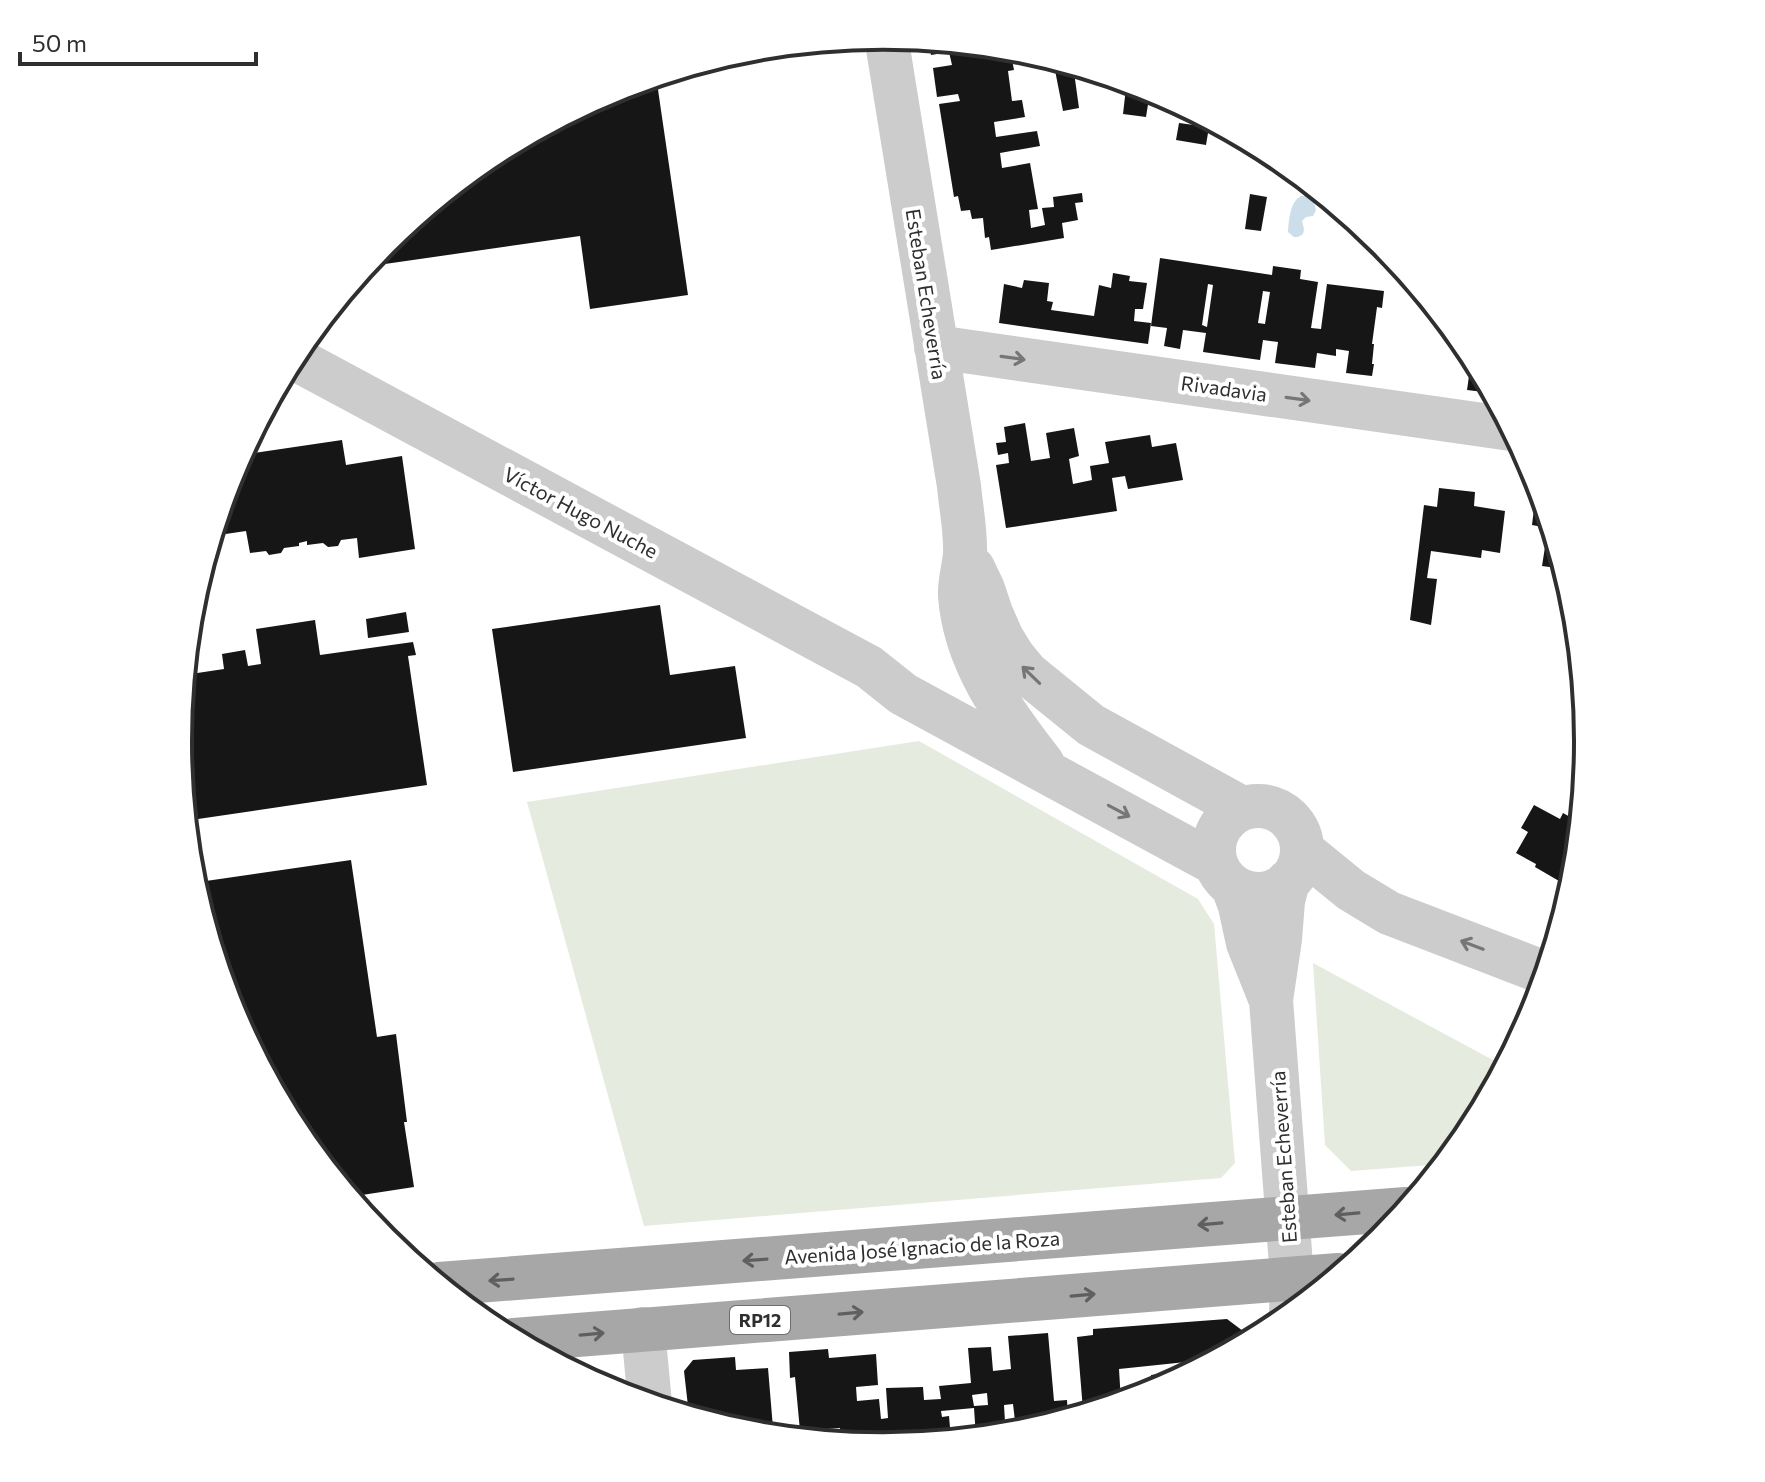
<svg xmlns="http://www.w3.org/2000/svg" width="1765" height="1482" font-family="Commissioner,sans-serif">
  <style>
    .green { fill: #e5ebde }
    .water { fill: #cbdeea }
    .building { fill: #161616; fill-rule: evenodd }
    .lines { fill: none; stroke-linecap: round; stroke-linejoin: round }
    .minor { stroke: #ccc; stroke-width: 44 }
    .major { stroke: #a7a7a7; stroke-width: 44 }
    .oneway { stroke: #767676 }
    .oneway2 { stroke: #5f5f5f }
    .labels { text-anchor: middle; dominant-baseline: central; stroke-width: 8; stroke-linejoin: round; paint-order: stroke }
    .shield { fill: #fff; stroke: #6d6d6d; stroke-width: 2 }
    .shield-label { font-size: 18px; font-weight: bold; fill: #2f2f2f }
    .street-label { font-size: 20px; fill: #2f2f2f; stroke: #fff }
    .rim { fill: none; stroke: #2f2f2f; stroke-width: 4 }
  </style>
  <rect width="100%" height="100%" fill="#fff"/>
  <path class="green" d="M919 741 1198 899 1214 924 1235 1163 1221 1178 644 1226 527 802Z
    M1313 963 1504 1066 1468 1133 1443 1164 1351 1171 1325 1145Z"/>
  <path class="water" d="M1301 196H1307L1313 199 1316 210 1313 216 1306 217 1302 221 1304 229 1303 234 1298 237H1294L1288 232C1289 219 1290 202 1301 196Z"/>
  <path class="building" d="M929 41 1020 50 1029 52 1011 55 1014 70 1008 71 1012 101 1022 100 1025 117 994 122 996 137 1037 131 1040 146 1000 153 1002 168 1030 163 1038 209 1029 210 1031 228 1045 225 1042 208 1054 207 1053 197 1082 193 1083 202 1075 203 1078 220 1062 223 1064 238 991 250 989 237 985 238 983 218 972 219 970 210 961 211 958 196 954 197 939 104 960 101 958 94 937 97 933 68 952 65 949 52 931 55Z
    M1053 60 1073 65 1079 108 1063 111Z
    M656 76 688 295 590 309 580 236 364 267 384 242 491 155 613 89Z
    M1126 88 1150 92 1146 117 1123 114Z
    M1179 123 1209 127 1206 145 1176 140Z
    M1250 194 1267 197 1261 231 1245 229Z
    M1160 258 1272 275 1273 266 1301 270 1300 279 1318 282 1311 328 1321 329 1327 284 1384 291 1382 308 1377 307 1372 344H1374L1372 364H1374L1372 376 1346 373 1349 351 1336 349V356L1317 353 1315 368 1275 363 1278 342 1263 340 1260 360 1203 352 1206 333 1183 330 1180 349 1164 346 1167 328 1151 326ZM1208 284 1213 285 1207 327 1202 325ZM1263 291 1270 292 1265 324 1258 323Z
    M1113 273 1130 276 1129 281 1147 283 1143 309H1135L1134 321 1151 323 1148 344 999 323 1004 284 1022 288 1024 280 1049 283 1047 301 1053 302 1051 310 1094 316 1099 285 1111 288Z
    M1472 355 1476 364 1492 393 1467 390Z
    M1025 423 1031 461 1050 458 1046 433 1074 428 1079 456 1069 459 1073 484 1092 480 1090 466 1109 463 1105 442 1150 435 1152 447 1176 443 1183 480 1128 489 1125 476 1112 478 1117 511 1006 528 996 465 1009 463 1008 453 998 455 996 443 1006 442 1004 427Z
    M342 440 346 465 402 456 415 549 359 558 357 538 341 540 338 546 328 547 323 543 307 545V541L299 543V546L284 548 281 553 269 555 266 551 250 553 246 531 212 536 231 471 240 455Z
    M1439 488 1475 492 1474 506 1505 511 1500 553 1482 550 1481 558 1431 551 1427 578 1437 579 1431 625 1410 620 1424 505 1437 507Z
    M1536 493 1541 494 1564 569 1542 566 1548 528 1532 525Z
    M660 605 670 675 735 666 746 738 513 772 492 629Z
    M406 612 409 632 368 638 366 619Z
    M315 620 320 655 413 642 416 655 408 656 427 785 198 819 181 708 184 675 224 669 222 654 245 650 248 666 261 664 256 629Z
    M1534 805 1560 819 1563 813 1579 822 1574 879 1571 888 1535 867 1536 864 1516 853 1528 832 1521 828Z
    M351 860 377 1037 396 1034 407 1122H404L414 1187 349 1197 296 1132 231 1010 192 883Z
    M1227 1319 1251 1337 1252 1339 1187 1374 1186 1362 1119 1369 1121 1402 1097 1409 1083 1410 1077 1337 1093 1335V1329Z
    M1048 1333 1054 1401 1067 1400 1068 1418 1020 1433 976 1437 974 1408 941 1411 942 1417 949 1416 951 1439 882 1446 861 1444 860 1439 841 1440 840 1428 800 1431 795 1377 790 1378 789 1352 828 1349 829 1358 876 1354 878 1385 856 1387 857 1401 879 1399 881 1419 888 1418 886 1388 923 1387 924 1400 941 1399 939 1386 971 1383 968 1348 991 1347 993 1371 1011 1369 1008 1336ZM987 1393 988 1405 974 1406 972 1395ZM1013 1404 1015 1421 1005 1422 1004 1405Z
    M735 1357 736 1370 768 1368 773 1428 747 1430 746 1419H740L741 1431 689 1415 684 1371 693 1360Z
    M1167 1373 1168 1384 1152 1387 1151 1375Z"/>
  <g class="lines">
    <path class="minor" d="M886 36 959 486C961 508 966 532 965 554 964 568 959 582 960 596 965 662 1004 714 1043 764
      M936 347 1511 429
      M292 357 869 667 903 694 1216 864
      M973 568 983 589 991 613 1002 638 1013 656 1027 673 1091 725 1242 808
      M1214 850a44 44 0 1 1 88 0a44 44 0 1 1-88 0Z
      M1302 850 1351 890 1389 913 1545 973
      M1288 881 1283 901 1280 939 1271 1000 1292 1278 1291 1313
      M1233 887 1240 906 1248 943 1270 998
      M643 1329 650 1404"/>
    <path class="major" d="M439 1284 1406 1209
      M514 1340 1338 1275"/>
  </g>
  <defs><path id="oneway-shaft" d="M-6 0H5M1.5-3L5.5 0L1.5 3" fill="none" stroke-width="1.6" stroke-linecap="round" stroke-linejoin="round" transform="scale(2)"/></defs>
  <g class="oneway">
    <use href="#oneway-shaft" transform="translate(1013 358) rotate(8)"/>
    <use href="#oneway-shaft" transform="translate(1298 399) rotate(8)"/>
    <use href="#oneway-shaft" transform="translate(1031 675) rotate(-136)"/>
    <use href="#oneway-shaft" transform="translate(1119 811) rotate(28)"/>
    <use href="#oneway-shaft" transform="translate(1472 945) rotate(-159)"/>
  </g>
  <g class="oneway2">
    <use href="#oneway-shaft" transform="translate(1347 1214) rotate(175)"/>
    <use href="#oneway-shaft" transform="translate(1210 1224) rotate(175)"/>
    <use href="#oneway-shaft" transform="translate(755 1260) rotate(176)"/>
    <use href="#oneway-shaft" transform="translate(501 1280) rotate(176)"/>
    <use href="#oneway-shaft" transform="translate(1083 1295) rotate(-5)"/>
    <use href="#oneway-shaft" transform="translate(851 1313) rotate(-5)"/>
    <use href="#oneway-shaft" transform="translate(592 1334) rotate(-5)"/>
  </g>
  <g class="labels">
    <rect class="shield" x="730" y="1306" width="60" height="28" rx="6"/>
    <g class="shield-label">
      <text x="760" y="1320">RP12</text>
    </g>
    <g class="street-label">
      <text transform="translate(927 294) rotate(81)">Esteban Echeverría</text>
      <text transform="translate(1224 388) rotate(8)">Rivadavia</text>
      <text transform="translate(581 512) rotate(28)">Víctor Hugo Nuche</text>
      <text transform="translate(1283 1157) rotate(-94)">Esteban Echeverría</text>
      <text transform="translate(922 1247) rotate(-4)">Avenida José Ignacio de la Roza</text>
    </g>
  </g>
  <path d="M0 0H1765V1482H0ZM192 741a691 691 0 1 1 1382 0a691 691 0 1 1-1382 0Z" fill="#fff" fill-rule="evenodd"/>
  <path class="rim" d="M192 741a691 691 0 1 1 1382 0a691 691 0 1 1-1382 0Z"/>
  <path d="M20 52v12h236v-12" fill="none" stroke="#2f2f2f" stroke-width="4"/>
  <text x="32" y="52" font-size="24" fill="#2f2f2f" stroke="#ffffff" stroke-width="6" paint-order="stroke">50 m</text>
</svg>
